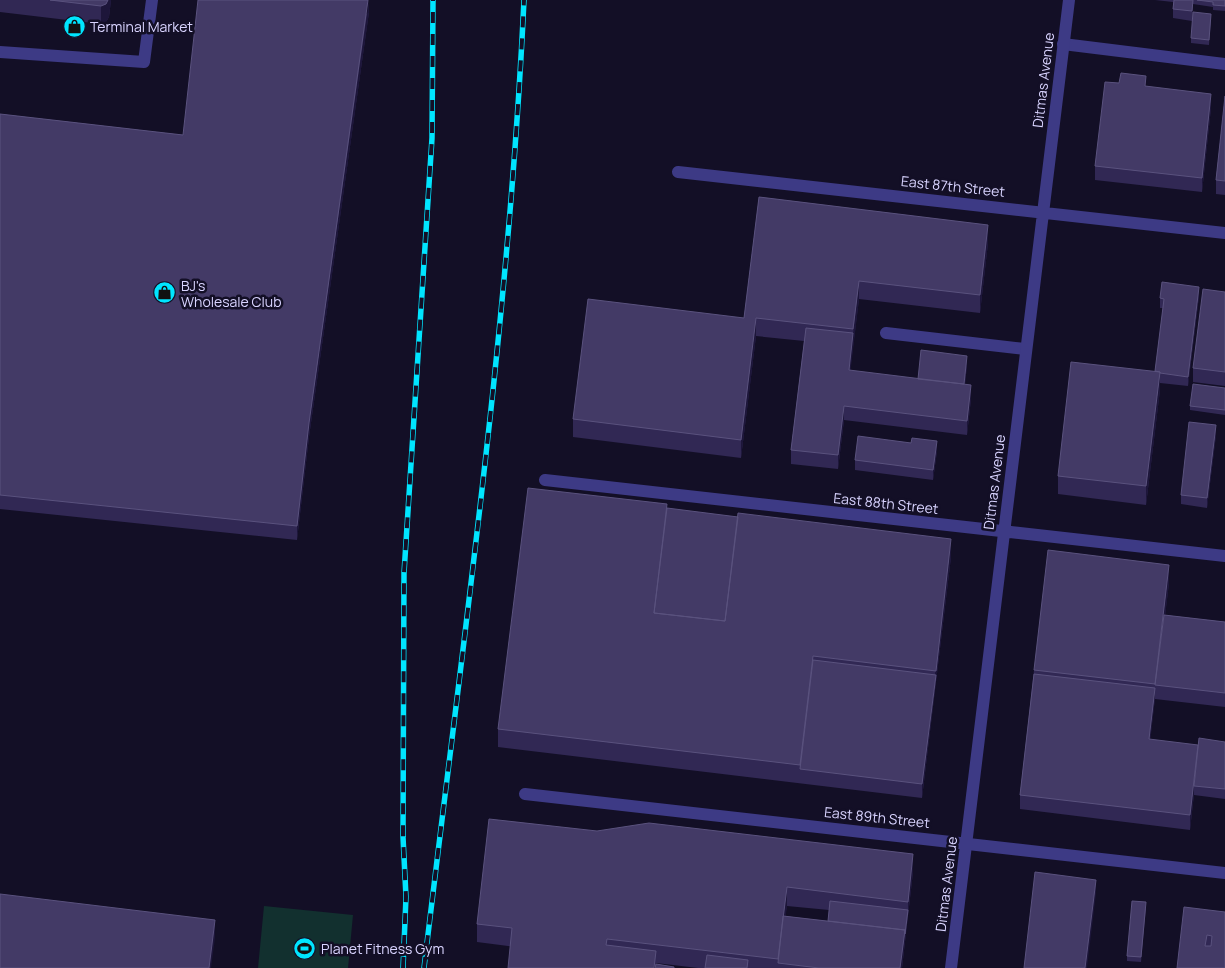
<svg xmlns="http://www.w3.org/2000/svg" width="1225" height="968" font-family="Manrope,sans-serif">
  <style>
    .green { fill: #12302f }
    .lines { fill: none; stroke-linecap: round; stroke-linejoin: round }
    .service { stroke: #3d3a85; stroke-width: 12 }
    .minor { stroke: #3d3a85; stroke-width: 12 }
    .rail-casing { stroke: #00e5ff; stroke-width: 5.5 }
    .rail { stroke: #130f26; stroke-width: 4; stroke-dasharray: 11; stroke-linecap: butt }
    .wall { fill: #312854; fill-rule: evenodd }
    .shaded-wall { fill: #1d163a }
    .building { fill: #433a66; stroke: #5a527e; fill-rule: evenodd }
    .labels { text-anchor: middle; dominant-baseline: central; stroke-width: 5; stroke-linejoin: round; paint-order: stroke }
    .poi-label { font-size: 14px; fill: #d9d4ff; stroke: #130f26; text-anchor: start }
    .street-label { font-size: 14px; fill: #d9d4ff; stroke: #130f26 }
  </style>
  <rect width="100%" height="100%" fill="#130f26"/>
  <path class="green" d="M264 906 353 915 348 968H258Z"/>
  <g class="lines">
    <path class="service" d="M1063 44 1225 64
      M886 333 1025 349"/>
    <path class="minor" d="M0 52 144 62 152 0
      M678 172 1225 233
      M545 480 1225 556
      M525 794 1225 873
      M951 968 1069 0"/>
    <defs>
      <path id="rail" d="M403 968 406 897 403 837 404 573 432 138 433 0
        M424 968C462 647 509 323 524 0"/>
    </defs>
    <use href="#rail" class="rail-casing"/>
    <use href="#rail" class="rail"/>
  </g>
  <path class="wall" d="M0 0H111L109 17 106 22 101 24 0 12Z
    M1155 0H1225V11L1213 10V7L1193 4 1192 21 1173 18V2Z
    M369 12 309 437 297 540 0 509V114L183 135Z
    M1211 19 1209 45 1191 43V38Z
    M1146 86 1211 108 1202 192 1095 180V166Z
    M1225 96V195L1216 194V180Z
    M759 197 988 243 980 313 859 299 850 371 918 379 967 365 965 384 971 399 967 435 844 420 838 469 791 464V450L804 341 756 336 741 458 573 437V419L744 318Z
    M1225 292V386L1193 382V368Z
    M1199 296 1188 386 1160 383V390L1146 505 1058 494V476L1155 371 1163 308H1160V298Z
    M1225 388V415L1190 410V406Z
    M1216 435 1207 508 1181 504V495Z
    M937 451 933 480 855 470V460Z
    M667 508 951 557 922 798 498 747V729Z
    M1169 583 1165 615 1225 622V707L1155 699V698L1150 740 1198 752 1225 742V799L1194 795V794L1190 830 1020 809V795L1034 670Z
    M913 872 902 968H698L656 963V965L477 942V924ZM787 906 829 910 828 921 785 916Z
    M1146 907 1141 962 1127 961V956Z
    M1225 912V968H1177Z"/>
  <path class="shaded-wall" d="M108 0H111L109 17 106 22 101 24V6Z
    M369 0V12L309 437 297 540V526L309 423Z
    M1211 94V108L1202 192V178Z
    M988 225V243L980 313V295Z
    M859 281V299L849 384V370Z
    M1199 287V296L1188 386V377Z
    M756 318V336L741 458V440Z
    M967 356V365L964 394V384Z
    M1160 372V390L1146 505V486Z
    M971 385V399L967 435V421Z
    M844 406V420L838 469V455Z
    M1216 425V435L1207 508V498Z
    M937 441V451L933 480V470Z
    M951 539V557L922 798V784Z
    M1169 565V583L1157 685H1155V698L1149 753V739Z
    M1198 745V759L1194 786V794L1190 830V815Z
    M913 854V872L902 968H900L908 910V902Z
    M1096 880V894L1087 968H1085Z
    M787 887V906L780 963H778V959Z
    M215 920V938L211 968H209Z"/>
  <path class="building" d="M50 0H108L106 4 101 6Z
    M198 0H368L309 423 297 526 0 495V114L183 135Z
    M1174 0H1193L1192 11 1173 9Z
    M1197 0H1225V6L1213 5V2Z
    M1193 12 1211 14 1209 40 1191 38Z
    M1121 73 1146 76 1145 86 1211 94 1202 178 1095 166 1105 82 1119 83Z
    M1225 96V181L1216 180Z
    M759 197 988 225 980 295 859 281 853 329 756 318 741 440 573 419 588 299 744 318Z
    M1162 282 1199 287 1188 377 1160 373V372L1155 371 1164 299 1160 298Z
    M1203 289 1225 292V372L1193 368Z
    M806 328 853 333 849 370 971 385 967 421 844 406 838 455 791 450Z
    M921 350 967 356 964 384 918 379Z
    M1071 362 1160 372 1146 486 1058 476Z
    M1193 384 1225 388V410L1190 406Z
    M1189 422 1216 425 1207 498 1181 495Z
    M858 436 911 443 912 438 937 441 933 470 855 460Z
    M528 488 667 504 654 613 725 621 738 513 951 539 936 671 813 656 800 765 498 729Z
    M667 508 738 517 725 621 654 613Z
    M1048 550 1169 565 1155 684 1034 670Z
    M1164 615 1225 622V693L1155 685Z
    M813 660 936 675 922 784 800 769Z
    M1034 674 1155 688 1149 739 1198 745 1190 815 1020 795Z
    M1199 738 1225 742V789L1194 786Z
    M489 819 597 831 649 823 913 854 908 902 787 887 778 959 607 939 606 945 656 951 654 968H508L512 928 477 924Z
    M1035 872 1096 880 1085 968H1024Z
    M0 894 215 920 209 968H0Z
    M830 901 908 910 905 934V930L828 921Z
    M1132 901 1146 902 1141 957 1127 956Z
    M1184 907 1225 912V968H1177ZM1207 935 1212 936 1211 946H1205Z
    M783 916 905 930 900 968H819L778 963Z
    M707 955 748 960 747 968H705Z
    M656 964 674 967V968H655Z"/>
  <defs>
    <symbol id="shop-disc" viewBox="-11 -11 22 22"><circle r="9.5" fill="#00e5ff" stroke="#130f26"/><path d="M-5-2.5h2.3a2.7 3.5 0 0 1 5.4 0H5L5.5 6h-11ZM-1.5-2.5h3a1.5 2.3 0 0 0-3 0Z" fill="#111"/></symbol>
    <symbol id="stadium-disc" viewBox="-11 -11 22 22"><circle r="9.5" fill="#00e5ff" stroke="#130f26"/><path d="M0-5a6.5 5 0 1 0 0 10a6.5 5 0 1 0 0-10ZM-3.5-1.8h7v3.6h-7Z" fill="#111"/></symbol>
  </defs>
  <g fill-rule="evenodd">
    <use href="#shop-disc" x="62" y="14" width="25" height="25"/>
    <use href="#shop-disc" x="152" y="280" width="25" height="25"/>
    <use href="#stadium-disc" x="292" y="936" width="25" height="25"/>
  </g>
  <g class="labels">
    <g class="poi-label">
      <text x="90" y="26">Terminal Market</text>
      <text x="181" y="285">BJ's<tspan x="181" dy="16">Wholesale Club</tspan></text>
      <text x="321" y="948">Planet Fitness Gym</text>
    </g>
    <g class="street-label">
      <text transform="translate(1043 80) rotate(-83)">Ditmas Avenue</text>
      <text transform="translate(953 186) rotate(6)">East 87th Street</text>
      <text transform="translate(994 482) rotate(-83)">Ditmas Avenue</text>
      <text transform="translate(886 503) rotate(6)">East 88th Street</text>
      <text transform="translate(877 817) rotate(6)">East 89th Street</text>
      <text transform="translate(946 884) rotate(-83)">Ditmas Avenue</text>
    </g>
  </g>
</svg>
